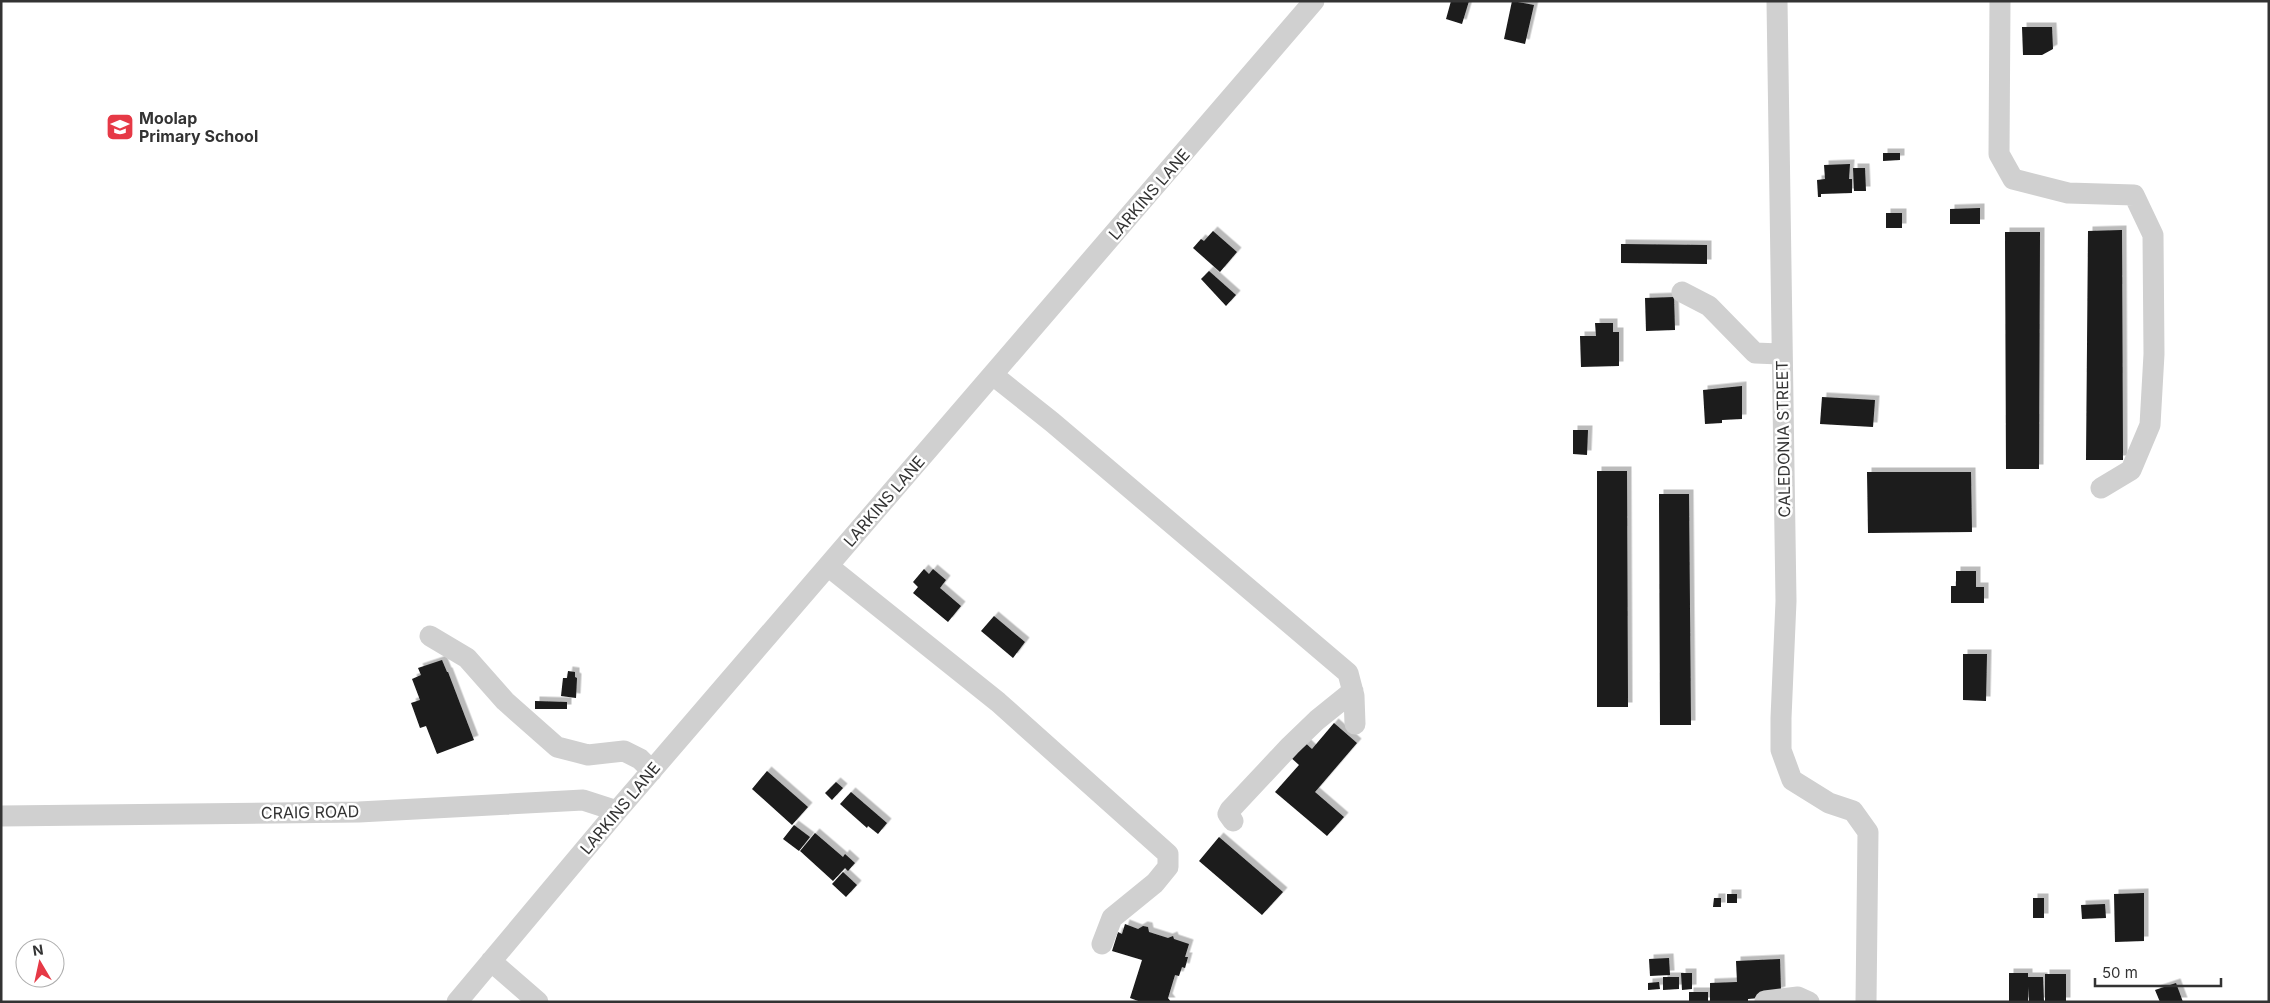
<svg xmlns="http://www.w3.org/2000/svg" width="2270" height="1003" font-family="Inter,sans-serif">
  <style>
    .building { fill: #1a1a1a; filter: url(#shadow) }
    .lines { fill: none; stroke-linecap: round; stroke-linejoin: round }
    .minor { stroke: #d0d0d0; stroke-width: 21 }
    .labels { text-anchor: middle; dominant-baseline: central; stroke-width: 5; stroke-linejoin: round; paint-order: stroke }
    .poi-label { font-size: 16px; font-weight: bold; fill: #333; stroke: #fff; text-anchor: start }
    .street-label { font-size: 16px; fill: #333; stroke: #fff }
  </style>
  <defs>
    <filter id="shadow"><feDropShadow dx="4.5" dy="-4.5" stdDeviation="0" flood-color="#0004"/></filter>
  </defs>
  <rect width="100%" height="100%" fill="#fff"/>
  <path class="building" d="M1451 1H1469L1462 24 1446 19Z
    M1512 1 1534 5 1525 44 1504 39Z
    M2022 27H2052L2053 49 2042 55H2023Z
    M1883 153H1900V160L1883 161Z
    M1850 164 1849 179H1852V193L1821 194V197H1818L1817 180 1825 179 1824 165Z
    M1853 168H1865L1866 191H1854Z
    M1980 208V224H1950V209Z
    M1886 213H1902V228H1886Z
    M2122 230 2123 460H2086L2088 231Z
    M1213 231 1237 252 1220 272 1193 248 1201 239 1204 241Z
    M2005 232H2040L2039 469H2006Z
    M1621 244 1707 245V264L1621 263Z
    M1209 271 1236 295 1226 306 1201 279Z
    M1674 297 1675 330 1646 331 1645 298Z
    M1595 323H1613V332H1619V366L1581 367 1580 336H1596Z
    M1742 386V419L1722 420V423L1705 424 1703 390Z
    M1822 397 1875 400 1873 427 1820 424Z
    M1573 430H1588L1587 455 1573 454Z
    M1597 471H1627L1628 707H1597Z
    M1867 472H1971L1972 532 1868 533Z
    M1659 494H1689L1691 725H1660Z
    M924 569 929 574 933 569 946 580 940 588 961 606 948 622 913 593 918 587 913 582Z
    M1956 571H1976V587H1984V603H1951V586H1956Z
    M994 616 1025 642 1013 658 981 631Z
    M1963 654H1987L1986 701 1963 700Z
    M442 660 447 672H448L474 740 437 754 426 726 420 728 411 703 420 700 412 679 421 675 418 668Z
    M568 671 575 672V677L577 678 576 698 561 696 563 678H567Z
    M535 701 567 702V709H535Z
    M1334 723 1357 743 1315 792 1344 817 1327 836 1275 792 1299 765 1288 755 1302 740 1312 749Z
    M767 771 808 807 792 825 752 789Z
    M836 782 843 788 832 800 825 793Z
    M851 792 887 823 878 834 868 826 867 828 840 804Z
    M794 825 810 837 799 851 783 839Z
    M815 833 843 857 845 854 855 863 848 871 845 868 833 881 800 851Z
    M1219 837 1283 892 1262 915 1199 861Z
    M843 872 857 885 846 897 832 884Z
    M2144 893V941L2115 942 2114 894Z
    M1727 894H1737V903H1727Z
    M1714 898H1721V907H1713Z
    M2033 898H2044V918H2033Z
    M2105 904 2106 918 2082 919 2081 905Z
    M1125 924 1138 929 1143 926 1148 927 1149 932 1168 938 1173 936 1174 939 1189 944 1185 957H1188L1185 968 1182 967 1179 976 1175 975 1168 998 1171 1002H1141L1130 998 1142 960 1112 951 1118 932 1122 934Z
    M1669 958 1670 975 1650 976 1649 959Z
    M1780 959 1781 991 1759 998 1748 999V1002H1710V983L1737 982 1736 961Z
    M1681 973H1692V989L1682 990Z
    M2009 973H2028V977H2043L2044 1002H2029V987L2028 1002H2009Z
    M2045 974H2066V1002H2045Z
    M1663 977H1679V989L1663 990Z
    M1659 982 1660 989 1648 990V983Z
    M2176 983 2183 1002H2160L2155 990Z
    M1689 992H1708V1002H1689Z"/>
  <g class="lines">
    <path class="minor" d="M1777 1 1786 601 1781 718V750L1792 780 1829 803 1853 811 1868 832 1866 1002
      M2000 1 1999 154 2013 179 2068 193 2134 195 2153 235 2154 354 2150 425 2131 470 2101 488
      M1682 292 1709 306 1755 353 1782 354
      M993 375 1052 422 1348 673 1354 696 1355 724
      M828 566 998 702 1168 854V867L1155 883 1112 918 1102 944
      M430 636 467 658 505 701 557 747 588 755 624 751 640 759 652 771
      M1 816 359 812 583 800 617 811
      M1233 821 1228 814 1230 810 1290 746 1317 720 1353 691
      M491 961 538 1002
      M1765 1001 1798 997 1809 1002
      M457 1002 617 811 1314 1"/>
  </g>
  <defs>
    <symbol id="school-square" viewBox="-11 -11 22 22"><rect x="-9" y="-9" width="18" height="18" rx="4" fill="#e63946" stroke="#fff"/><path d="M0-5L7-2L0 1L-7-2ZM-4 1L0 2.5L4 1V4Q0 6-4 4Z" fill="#fff"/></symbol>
  </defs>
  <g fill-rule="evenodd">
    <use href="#school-square" x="104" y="111" width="32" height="32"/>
  </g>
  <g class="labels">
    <g class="poi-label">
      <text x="139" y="118">Moolap<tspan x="139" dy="18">Primary School</tspan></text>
    </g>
    <g class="street-label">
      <text transform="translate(1149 194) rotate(-49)">LARKINS LANE</text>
      <text transform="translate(1783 439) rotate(-91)">CALEDONIA STREET</text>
      <text transform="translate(884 501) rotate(-49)">LARKINS LANE</text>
      <text transform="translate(620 808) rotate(-50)">LARKINS LANE</text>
      <text transform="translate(310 812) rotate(-1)">CRAIG ROAD</text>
    </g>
  </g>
  <rect width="2270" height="1003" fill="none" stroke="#333333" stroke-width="5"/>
  <g transform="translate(40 963) rotate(351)"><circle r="24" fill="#ffffff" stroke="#adadad"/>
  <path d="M0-4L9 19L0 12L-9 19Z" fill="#e63946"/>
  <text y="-8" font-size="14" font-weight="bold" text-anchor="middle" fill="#333333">N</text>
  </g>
  <path d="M2095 978v8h126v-8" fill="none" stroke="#333333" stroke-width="2.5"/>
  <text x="2102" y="978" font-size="15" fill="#333333" stroke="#ffffff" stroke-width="4" paint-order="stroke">50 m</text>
</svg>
